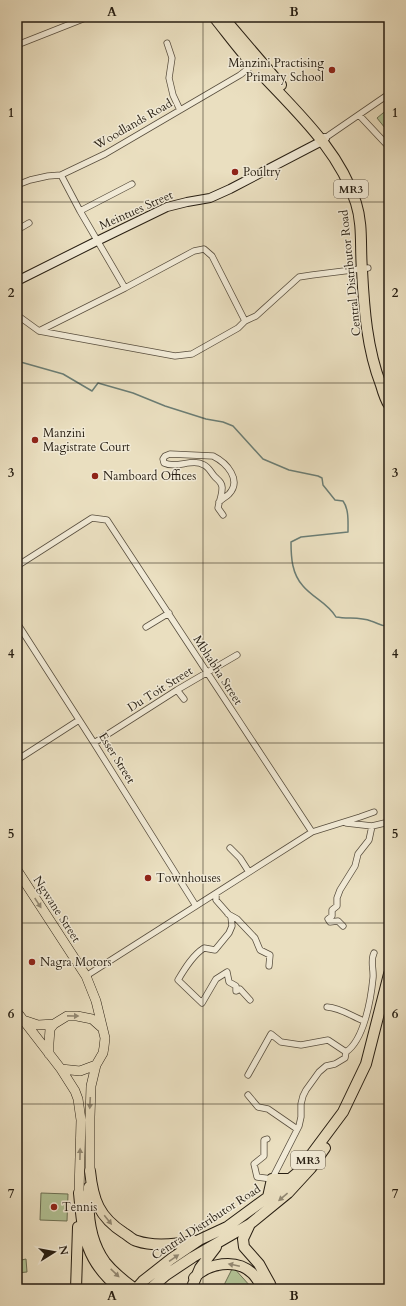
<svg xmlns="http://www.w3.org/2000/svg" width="406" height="1306" font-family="Cardo,serif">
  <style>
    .green { fill: #b2c396; stroke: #6c7054 }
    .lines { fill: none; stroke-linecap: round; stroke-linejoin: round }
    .stream { stroke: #6b7d74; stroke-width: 1.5 }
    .street-casing { stroke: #584e3e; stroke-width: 7 }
    .secondary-casing { stroke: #271e12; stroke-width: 10 }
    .primary-casing { stroke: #271e12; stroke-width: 10 }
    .highway-casing { stroke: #271e12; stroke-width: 12 }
    .street { stroke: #f1ead6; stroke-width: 5.5 }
    .secondary { stroke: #f1ead6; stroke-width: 8 }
    .primary { stroke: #eadfc0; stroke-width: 9 }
    .highway { stroke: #eadfc0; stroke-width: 10 }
    .oneway { fill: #928872 }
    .grid { fill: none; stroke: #271e12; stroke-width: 1; stroke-opacity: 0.55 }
    .poi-dot { fill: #8f2418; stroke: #f1ead6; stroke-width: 1.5 }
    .labels { text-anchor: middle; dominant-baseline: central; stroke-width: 3; stroke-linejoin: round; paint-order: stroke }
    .shield { fill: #f1ead6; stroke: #645b4d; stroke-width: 1 }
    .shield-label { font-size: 11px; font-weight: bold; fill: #271e12 }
    .poi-label { font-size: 12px; fill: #271e12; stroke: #f1ead6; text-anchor: start }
    .street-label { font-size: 12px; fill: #271e12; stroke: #f1ead6 }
    .neatline { fill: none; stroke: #271e12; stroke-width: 1.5 }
    .grid-label { font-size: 13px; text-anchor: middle; font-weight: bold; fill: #271e12 }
  </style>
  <rect width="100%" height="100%" fill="#eadfc0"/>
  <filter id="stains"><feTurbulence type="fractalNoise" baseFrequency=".005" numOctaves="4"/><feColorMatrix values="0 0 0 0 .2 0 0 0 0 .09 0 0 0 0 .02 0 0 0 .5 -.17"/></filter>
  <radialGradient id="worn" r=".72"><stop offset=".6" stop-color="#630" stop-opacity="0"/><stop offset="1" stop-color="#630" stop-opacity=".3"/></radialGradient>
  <path class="green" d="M389 108V133L377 118Z
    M41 1193 68 1194 67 1221 40 1220Z
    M26 1259 27 1272 17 1273V1261Z
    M233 1267 251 1287 252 1289H222Z"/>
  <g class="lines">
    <path class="stream" d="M17 361 63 374 92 391 98 383 133 393 165 406 206 419 223 422 233 426 263 459 289 470 318 476 322 478 323 485 335 500 343 501C349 509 348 522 348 532L301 537 291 542C291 558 292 574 303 586 313 598 328 603 336 617 348 619 360 617 371 621 378 623 382 627 389 626"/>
    <defs>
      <path id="street" d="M167 43 172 58 169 78 173 95 180 110
        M17 45 88 17
        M359 115 389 147
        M325 138 389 94
        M61 175 80 211 125 288
        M17 185 30 180 48 176 61 175 105 154 240 75 253 65
        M80 211 132 184
        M17 230 29 223
        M17 315 39 331 175 356 192 354 238 328 245 321 256 316 299 277 312 275 368 268
        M39 331 125 288 194 251 204 249 212 256 245 321
        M219 502C222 499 226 497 229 494 242 480 227 463 213 456L170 454 165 456 163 459 164 463C177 469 192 458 204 465 209 467 211 473 215 477 218 480 223 483 222 489 222 496 219 501 218 508L223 515
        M17 566 92 518 107 520 312 832
        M17 623 94 743 196 906
        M146 627 169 613
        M177 690 184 699
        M94 743 177 690 237 655
        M17 760 79 720
        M346 823 372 826 389 822
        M230 848 240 858 249 872
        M216 894V900L231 917 232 926 229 933 215 950 204 948C193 955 185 968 178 980L202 1003 216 979 227 972 229 982 236 986V991L240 989 250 1000
        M228 914 237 919 255 938 260 950 270 955 269 966
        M343 926 338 921 330 922 328 919 332 916V910L337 906V898L340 890 355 866 358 854 369 840 372 826
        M86 976 312 832 360 817 374 812
        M327 1007C341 1008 351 1016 364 1021
        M248 1075 271 1034 281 1042 301 1045 328 1040 346 1052
        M248 1095 258 1107 268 1109 297 1129
        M267 1139 264 1140V1156L254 1164 257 1177 272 1179 299 1126 301 1117V1104L303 1096 306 1090 319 1072 326 1066 335 1064 345 1058 346 1052C364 1040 371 999 373 978 374 970 370 961 374 953"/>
      <path id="secondary" d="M17 281 97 241 167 207 187 202 210 198 230 189 322 141 325 138"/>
      <path id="primary" d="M17 870 86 976 96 1001 105 1038 104 1047 103 1053 96 1065 91 1086 90 1117V1171
        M17 1012 61 1069 75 1091 78 1099 81 1120 79 1193
        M23 1020 38 1025 54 1024
        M49 1054V1043L50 1029 54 1024 67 1016H77L92 1019 101 1027
        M61 1069 80 1071 96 1065"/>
      <path id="highway" d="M214 17C227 33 240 51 254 66 292 108 339 148 356 203 363 225 360 247 362 270 364 309 367 349 381 385 383 392 385 399 389 405
        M223 17 281 85
        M90 1171C93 1200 99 1217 124 1233 128 1235 132 1240 137 1241 154 1247 178 1244 195 1241
        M89 1187C87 1212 90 1241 105 1262 113 1272 124 1281 135 1289
        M79 1193C83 1235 85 1261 120 1289
        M268 1197 272 1179H289
        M250 1224 243 1239 244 1247 259 1264 270 1284 272 1289
        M194 1278C208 1263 236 1258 252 1273 257 1278 260 1284 263 1289
        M76 1289 78 1227
        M136 1289 143 1281 171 1259 199 1240 227 1227 268 1197 297 1173 305 1163 343 1112 366 1064 389 974
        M150 1289 166 1275 193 1257 250 1224 288 1193 311 1168 325 1148
        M191 1289 200 1268 216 1247"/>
    </defs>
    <use href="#street" class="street-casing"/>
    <use href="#secondary" class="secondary-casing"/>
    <use href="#primary" class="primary-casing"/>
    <use href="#highway" class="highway-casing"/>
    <use href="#street" class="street"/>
    <use href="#secondary" class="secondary"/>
    <use href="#primary" class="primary"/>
    <use href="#highway" class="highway"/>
  </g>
  <defs><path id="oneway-solid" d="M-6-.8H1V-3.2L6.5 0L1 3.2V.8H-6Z"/></defs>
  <g class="oneway">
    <use href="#oneway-solid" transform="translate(38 903) rotate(57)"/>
    <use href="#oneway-solid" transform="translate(73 1016) rotate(1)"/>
    <use href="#oneway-solid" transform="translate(90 1103) rotate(93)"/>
    <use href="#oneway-solid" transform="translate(80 1154) rotate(-89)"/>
    <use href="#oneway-solid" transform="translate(283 1197) rotate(140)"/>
    <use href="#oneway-solid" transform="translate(108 1220) rotate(51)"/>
    <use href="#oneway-solid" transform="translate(174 1258) rotate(-35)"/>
    <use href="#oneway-solid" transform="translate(234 1265) rotate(-168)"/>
    <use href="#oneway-solid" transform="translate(115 1273) rotate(44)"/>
  </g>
  <path class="grid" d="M203 17V1289M17 202H389M17 383H389M17 563H389M17 743H389M17 923H389M17 1104H389"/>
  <g class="poi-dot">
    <circle cx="332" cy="70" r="4"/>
    <circle cx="235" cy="172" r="4"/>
    <circle cx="35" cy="440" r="4"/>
    <circle cx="95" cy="476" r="4"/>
    <circle cx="148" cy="878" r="4"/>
    <circle cx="32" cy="962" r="4"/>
    <circle cx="54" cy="1207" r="4"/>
  </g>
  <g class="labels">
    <g class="shield">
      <rect x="334" y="180" width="34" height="18" rx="3"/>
      <rect x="291" y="1151" width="34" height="18" rx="3"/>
    </g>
    <g class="shield-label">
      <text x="351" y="189">MR3</text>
      <text x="308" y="1160">MR3</text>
    </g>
    <g class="poi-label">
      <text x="324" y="63" text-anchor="end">Manzini Practising<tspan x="324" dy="14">Primary School</tspan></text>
      <text x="243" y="172">Poultry</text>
      <text x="43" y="433">Manzini<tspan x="43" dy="14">Magistrate Court</tspan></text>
      <text x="103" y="476">Namboard Offices</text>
      <text x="156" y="878">Townhouses</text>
      <text x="40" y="962">Nagra Motors</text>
      <text x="62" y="1207">Tennis</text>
    </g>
    <g class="street-label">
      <text transform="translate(133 124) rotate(-30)">Woodlands Road</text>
      <text transform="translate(136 210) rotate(-24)">Meintues Street</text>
      <text transform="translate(350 273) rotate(-96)">Central Distributor Road</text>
      <text transform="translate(218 670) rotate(57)">Mbhabha Street</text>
      <text transform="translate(160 689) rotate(-32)">Du Toit Street</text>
      <text transform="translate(117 758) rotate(58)">Esser Street</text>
      <text transform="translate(57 909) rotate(57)">Ngwane Street</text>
      <text transform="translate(206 1222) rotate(-33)">Central Distributor Road</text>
    </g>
  </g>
  <rect width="406" height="1306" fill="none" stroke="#eadfc0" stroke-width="44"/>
  <g transform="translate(54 1252) rotate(79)" stroke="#f1ead6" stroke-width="3" paint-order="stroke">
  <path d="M0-3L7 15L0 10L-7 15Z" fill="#271e12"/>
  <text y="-6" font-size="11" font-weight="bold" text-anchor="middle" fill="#271e12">N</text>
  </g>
  <rect x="22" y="22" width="362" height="1262" class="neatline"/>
  <g class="grid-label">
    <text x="112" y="16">A</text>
    <text x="294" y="16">B</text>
    <text x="11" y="117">1</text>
    <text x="395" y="117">1</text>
    <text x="11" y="297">2</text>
    <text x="395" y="297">2</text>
    <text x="11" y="477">3</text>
    <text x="395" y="477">3</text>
    <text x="11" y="658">4</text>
    <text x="395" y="658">4</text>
    <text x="11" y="838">5</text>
    <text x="395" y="838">5</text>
    <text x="11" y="1018">6</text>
    <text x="395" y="1018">6</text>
    <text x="11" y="1198">7</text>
    <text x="395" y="1198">7</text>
    <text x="112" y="1300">A</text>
    <text x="294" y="1300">B</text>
  </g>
  <rect width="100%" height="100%" filter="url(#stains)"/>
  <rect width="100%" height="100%" fill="url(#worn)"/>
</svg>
